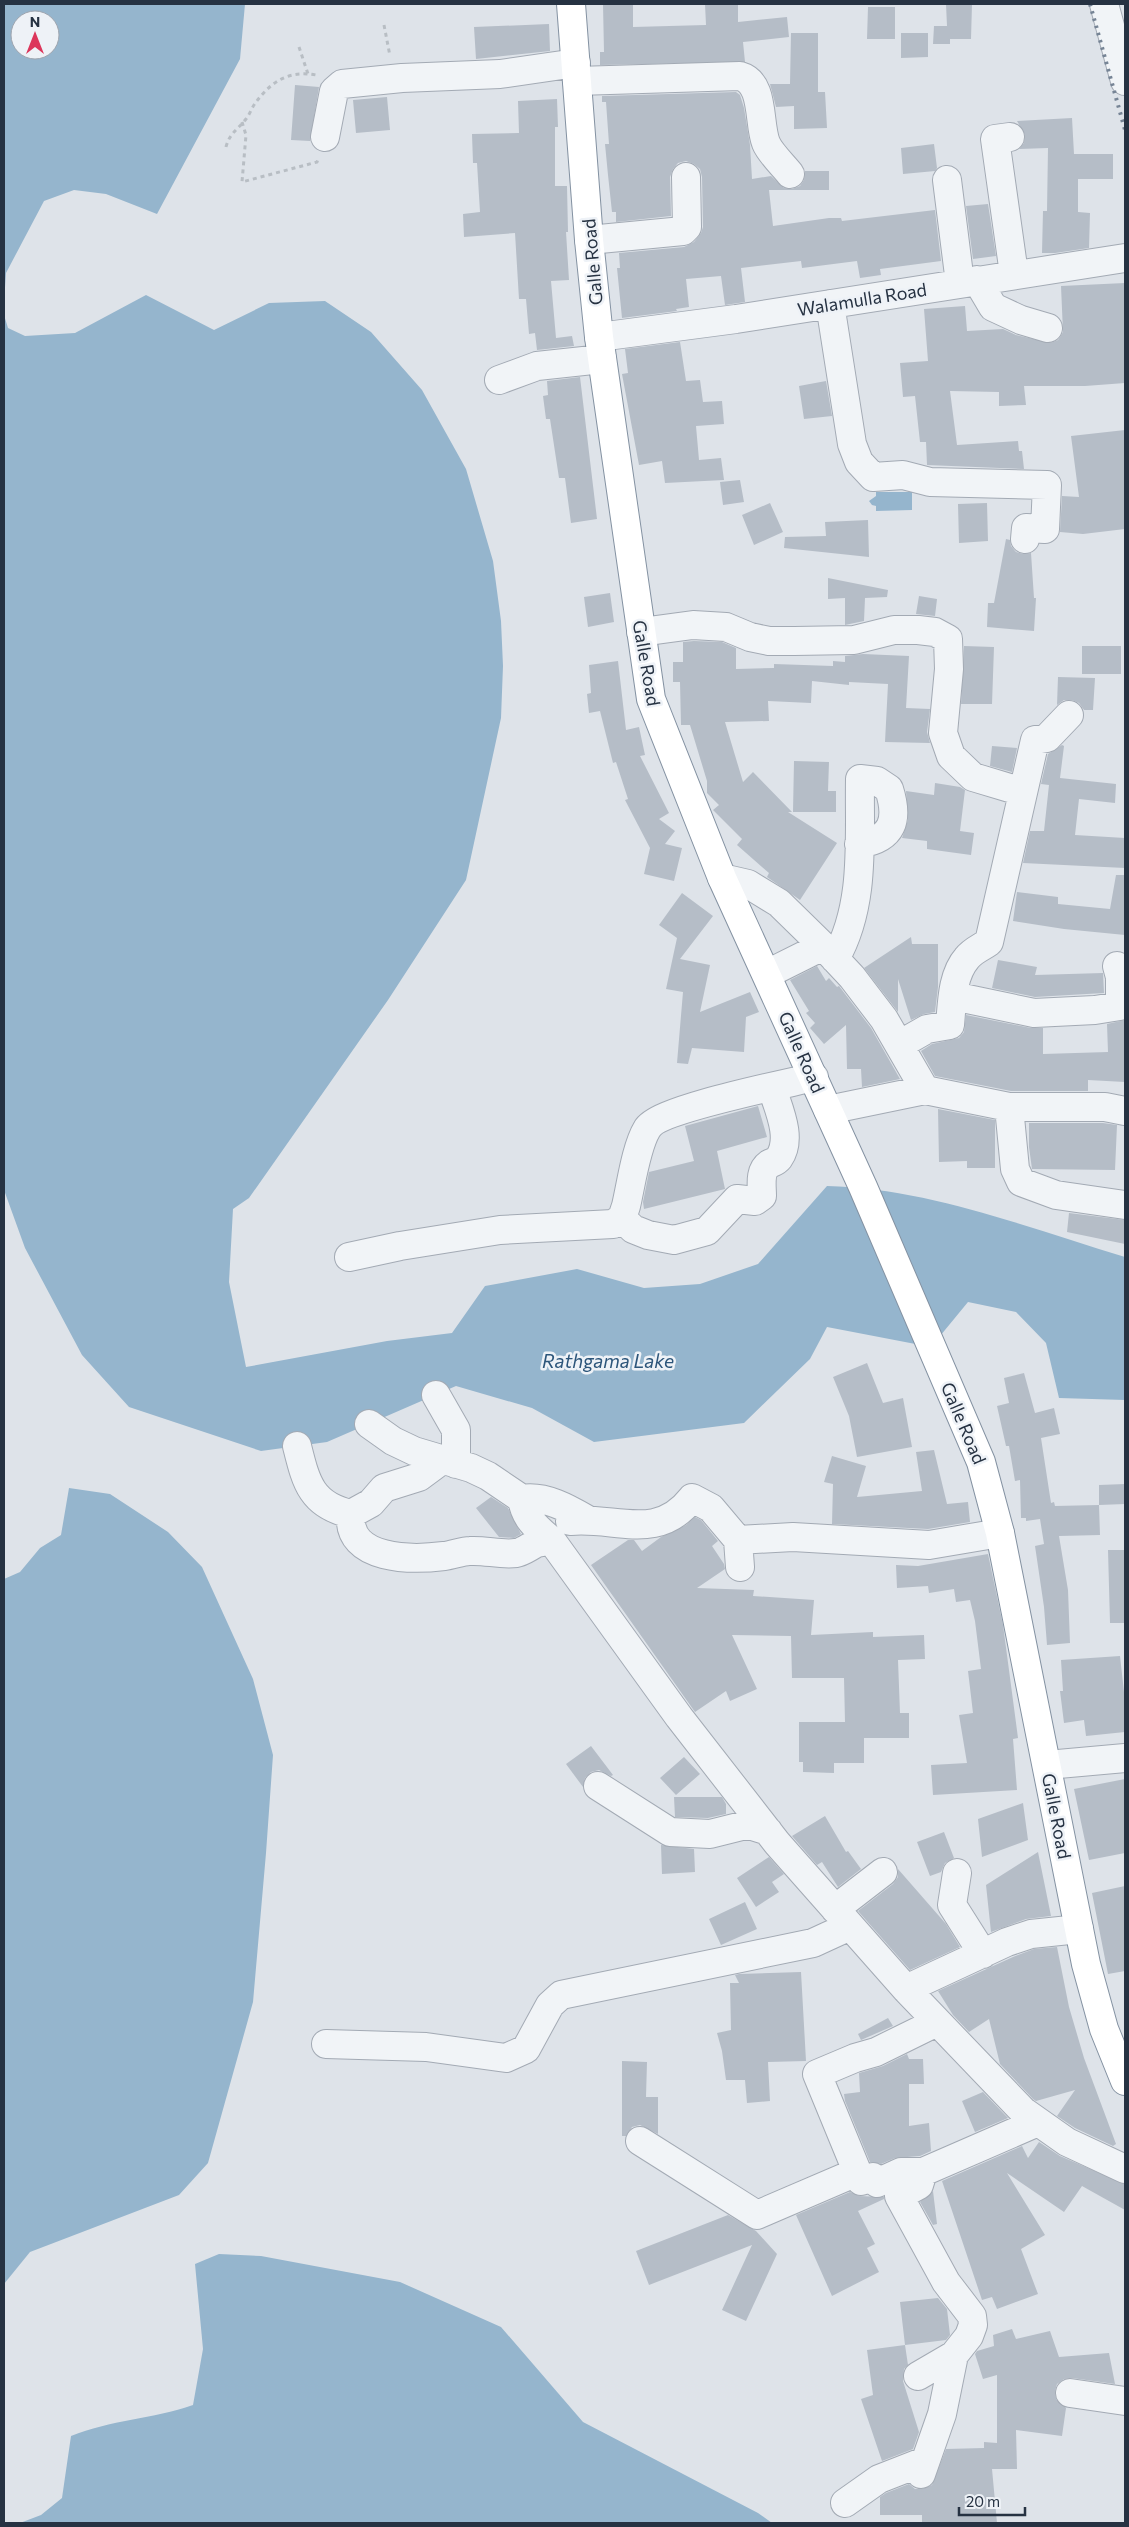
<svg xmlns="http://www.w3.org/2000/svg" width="1129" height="2527" font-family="Commissioner,sans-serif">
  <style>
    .water { fill: #95b5cd; fill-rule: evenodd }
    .building { fill: #b5bdc7 }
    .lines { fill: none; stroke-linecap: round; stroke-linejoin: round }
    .minor-casing { stroke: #a3aab4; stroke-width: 30 }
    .highway-casing { stroke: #8492a2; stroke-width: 30 }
    .path { stroke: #b8bec4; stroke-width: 3; stroke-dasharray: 4 4; stroke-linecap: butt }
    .minor { stroke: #f1f4f7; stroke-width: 28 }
    .highway { stroke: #fff; stroke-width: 28 }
    .rail { stroke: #768495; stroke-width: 4; stroke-dasharray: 2.5 5; stroke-linecap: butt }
    .labels { text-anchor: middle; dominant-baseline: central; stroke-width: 5; stroke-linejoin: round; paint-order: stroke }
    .street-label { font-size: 18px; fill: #263242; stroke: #eef2f7 }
    .water-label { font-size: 19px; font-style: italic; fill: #2c557a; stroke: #eef2f7 }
  </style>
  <rect width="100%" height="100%" fill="#dee3e9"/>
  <path class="water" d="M4 4H245L240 59 157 214 106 194 74 190 44 201 6 273 4 302ZM20 20H50V50H20Z
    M146 295 214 330 269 303 325 301 371 332 422 390 466 469 493 561 501 621 503 666 501 718 466 880 388 1000 249 1198 233 1209 229 1282 246 1367 387 1341 452 1333 485 1286 577 1269 644 1288 700 1284 758 1264 827 1186C927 1188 1029 1228 1125 1257V1400L1059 1398 1046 1343 1016 1312 968 1302 931 1347 827 1327 810 1359 744 1423 594 1442 532 1408 456 1386 327 1442 261 1451 129 1407 82 1355 25 1248 4 1190V315L8 328 25 336 75 333Z
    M876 492H912V510L876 511V506L872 505 869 501 876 496Z
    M69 1488 110 1494 168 1532 202 1567 253 1679 273 1755 266 1853 253 2002 208 2163 179 2195 30 2252 4 2284V1579L20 1572 40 1548 61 1535Z
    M219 2254 261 2256 400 2282 501 2327 583 2422 758 2513 772 2523H20L41 2515 62 2498 71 2436C110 2420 153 2419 193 2405L203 2349 195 2264Z"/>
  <path class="building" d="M603 4H633V27L706 25 705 4H738V22L787 17 789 37 743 42 745 62 600 65V52H604Z
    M946 4H972L971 39H950V44H933L934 26H947Z
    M868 7H895V39H867Z
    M549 24 550 51 476 59 474 27Z
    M791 33H818V92H825L827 128 794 129V106L776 107 770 84H790Z
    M901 33H928V57L901 58Z
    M295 85 319 87 310 141 291 140Z
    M736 92 740 95 744 108 750 145 752 179 771 176 784 188 792 189 800 186 804 180 805 171H829V190H769L773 226 829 218H841L842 221 935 210 941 261 880 269 881 275 860 278 857 261 802 268 801 261 741 268 745 302 725 305 721 276 686 279 689 307 676 309 677 311 622 318 617 268H620L619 253 684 247 694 242 701 233 703 227 702 177 700 169 694 164 686 161 678 163 673 169 670 177 671 216 616 222V212H612L608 175 605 144H609L606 102H602V96Z
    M387 97 390 130 356 133 353 100Z
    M557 99 558 127H555V186H567L568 232H566L569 280 551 281 556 338 572 336 574 346 537 350 535 333 529 334 526 299H519L515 233 464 237 463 214 480 212 477 163H473L472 134 519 133 518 101Z
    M1072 118 1074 154H1113V179H1078V212L1090 213 1089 248 1055 253H1042L1043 211H1047L1048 148 1019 149 1024 143 1025 135 1017 121Z
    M934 144 937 168 935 171 903 174 901 148Z
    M988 204 996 256 973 259 966 206Z
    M1125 283V383L1085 386H1024L1026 405 999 406V392L950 391 957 445 1018 441 1019 451H1022L1024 469 927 465 926 442H920L915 396 903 397 900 363 928 361 924 309 965 306 967 331 1003 329 1016 335 1051 343 1058 340 1063 332 1061 286Z
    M680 342 686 381 700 380 703 402 722 401 724 424 696 426 699 460 721 458 724 480 665 483 662 461 639 465 622 374 628 373 625 349Z
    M580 377 597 519 571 523 565 478H559L550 419H546L543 396 548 395 547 381Z
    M826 381 832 416 804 419 799 386Z
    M1125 430V529L1083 534 1060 532 1062 496 1079 497 1071 436Z
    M740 480 744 502 723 505 720 482Z
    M770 503 783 532 754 545 742 515Z
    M987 503 988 541 959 543 958 504Z
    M868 520 869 557 784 548 785 537 826 536 825 522Z
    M1006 539 1010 540 1011 546 1016 552 1023 554 1031 553 1034 598H1036L1034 631 987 627 988 603H994Z
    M828 578 888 590 887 597 865 598 864 621 845 625V598L828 599Z
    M610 593 614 622 588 627 584 597Z
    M919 596 937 599 935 616 916 614Z
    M694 641 722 642 736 648V669L774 668V664L833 666V661L845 662V656L863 654 909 656 906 708 930 709 927 732 930 743 885 742 888 684 849 682V685L812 681 811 703 768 701 769 721 725 722 743 782 753 772 792 812H788L837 843 800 900 767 877 769 873 737 845 742 839 713 810 719 805 707 793V781L690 725H681L680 682H673V662H683V642Z
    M964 646 994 647 992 704H961Z
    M1082 646H1121V674H1082Z
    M618 661 626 730 639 727 645 755 640 756 669 813 659 819 675 831 665 844 682 848 674 881 644 874 650 848 625 800 628 799 616 762 613 763 600 711 589 713 587 694 591 693 589 665Z
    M1058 677 1095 678 1093 710H1084L1079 703 1072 700H1064L1057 705Z
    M1062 745 1064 746 1060 778 1116 784 1115 803 1079 799 1075 835 1125 838V868L1023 863 1030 831H1044L1049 785 1041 784 1048 754Z
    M992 746 1017 748 1012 772 990 766Z
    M794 761 829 762 828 791H836V812H793Z
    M935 783 960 787 965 790 960 831 974 833 971 855 927 849V841L902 838 908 820 906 791 934 795Z
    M1116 875H1125V935L1064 929 1013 921 1017 892 1058 897V904L1110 909Z
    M682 893 713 916 680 959 710 965 700 1012 750 992 759 1012 746 1017 744 1052 692 1048 688 1064 677 1063 683 992 666 989 677 938 659 925Z
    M911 937 912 944H938V987L935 1012 924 1014 911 1020 898 979V1012L864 968Z
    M998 960 1037 967 1035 975 1103 973 1104 993 1035 997 992 988Z
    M817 966 826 981 829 978 837 987 839 986 871 1028 900 1079 862 1087 861 1069H847L846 1025 824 1044 810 1028 815 1023 806 1013 809 1011 790 980Z
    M966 1015 1031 1028H1043V1054L1108 1052 1107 1024 1125 1020V1082L1088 1080V1091H1011L935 1076 921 1051 932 1044 959 1038 964 1032Z
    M758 1106 767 1137 717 1151 725 1189 644 1209 643 1202 649 1172 694 1161 685 1126Z
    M938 1109 995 1120V1168H967V1161L939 1162Z
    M1026 1123H1103L1117 1125 1115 1170 1032 1169 1029 1147V1123Z
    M1069 1213 1125 1220V1244L1067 1232Z
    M867 1363 883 1403 903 1398 912 1447 857 1457 849 1416 833 1377Z
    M1024 1373 1035 1413 1054 1408 1060 1434 1041 1438 1051 1503 1054 1502 1055 1506 1099 1505 1100 1535 1059 1536 1068 1590 1070 1643 1047 1645 1044 1607 1035 1546 1044 1544 1040 1519 1026 1521V1518H1021L1020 1480 1015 1481 1009 1446H1006L997 1406 1009 1403 1004 1378Z
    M934 1450 947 1504 968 1502 970 1522 928 1529 832 1524 833 1484 824 1482 832 1456 866 1466 857 1497 922 1491 916 1452Z
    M1125 1484V1504L1099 1505V1485Z
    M491 1497 508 1508 521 1534 514 1538 499 1537 476 1508Z
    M695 1517 701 1520 718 1541 712 1546 724 1564 725 1569 697 1588 754 1590 753 1596 814 1600 811 1635 873 1632V1637L924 1635 925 1659 898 1660 900 1713H909V1738H864V1763H834V1773L803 1772V1762H799V1722H845L844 1678H792L791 1636 732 1635 757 1689 730 1701 726 1691 695 1712 591 1565 628 1540H634L642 1551 661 1537 686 1525Z
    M1108 1550H1125V1623H1110Z
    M988 1554 1003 1625 1018 1738 1013 1739 1017 1790 933 1795 931 1765 967 1763 959 1715 973 1713 968 1671 981 1669 975 1621 970 1600 956 1602 954 1589 929 1593 928 1586 897 1588 896 1565 918 1566Z
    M1120 1656 1125 1701V1732L1086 1736 1084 1720 1064 1723 1060 1691H1063L1061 1660Z
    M591 1746 613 1775 611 1776 599 1770 591 1772 585 1778 583 1787 566 1764Z
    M684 1757 700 1774 676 1795 660 1778Z
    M1125 1779V1853L1089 1860 1074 1789Z
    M674 1797H722L726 1804V1814L708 1818 675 1817Z
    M1023 1803 1028 1840 982 1857 978 1819Z
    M825 1816 846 1852 848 1851 861 1869 838 1887 822 1862 817 1865 792 1836Z
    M944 1832 954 1858 945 1863 941 1872 930 1876 917 1842Z
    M661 1845 694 1849 695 1872 662 1874Z
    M1038 1852 1051 1916 1026 1919 991 1932 986 1885Z
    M769 1857 784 1874 772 1882 779 1892 756 1907 737 1878Z
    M898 1869 946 1924 960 1947 910 1970 858 1911 893 1884 898 1877Z
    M1125 1886V1971L1108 1974 1092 1893Z
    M745 1902 757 1929 721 1945 709 1919Z
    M1057 1947 1069 2007 1084 2058 1116 2144 1113 2146 1075 2128 1057 2116 1075 2090 1036 2101 1033 2099 1000 2064 989 2019 969 2032 953 2015 938 1991 1013 1957 1034 1949Z
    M801 1972 806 2061 768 2062 770 2101 747 2103 745 2080H726L722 2051 717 2033 731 2030 730 1983H739L735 1975 739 1974Z
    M888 2018 893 2026 861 2040 858 2034Z
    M907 2054 909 2059H923L924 2084H909V2126L929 2123 931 2151 920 2156 895 2158 881 2164 870 2162 845 2101 844 2094 860 2092 859 2073 883 2066Z
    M622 2061 647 2062 646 2097H658V2134L640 2125 632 2127 626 2136H622Z
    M983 2092 1008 2118 975 2132 962 2101Z
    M1039 2142 1060 2156 1125 2184V2210L1082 2186 1064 2212 1007 2173 1045 2235 1021 2249 1038 2294 997 2309 992 2297 982 2300 942 2181 1022 2146 1028 2158Z
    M933 2191 937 2224 933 2225 920 2202Z
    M850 2192 859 2196 884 2197V2199L858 2211 875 2244 867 2248 879 2272 832 2296 796 2215Z
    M728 2215 756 2231 777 2254 746 2321 722 2310 752 2245 649 2285 636 2251Z
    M938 2298 947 2309 950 2335 946 2340 905 2345 900 2302Z
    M1012 2329 1016 2339 1050 2331 1059 2357 1109 2353 1115 2384 1072 2378 1064 2379 1057 2384 1055 2391 1056 2399 1066 2408 1062 2436 1016 2430 1017 2469H992L997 2523H922V2515H880V2497L886 2493 909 2484 915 2489H923L932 2485 946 2449 984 2448V2442L997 2443V2375L983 2379 975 2354 977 2351 994 2346 993 2335Z
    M905 2345 908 2365 904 2369 903 2381 919 2432 913 2449 882 2461 861 2399 873 2395 867 2350Z"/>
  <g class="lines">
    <defs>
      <path id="minor" d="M1104 4 1125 81
        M577 81 740 76C765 83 758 123 766 143 770 153 783 165 790 174
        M325 137 334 91 342 84 402 78 500 74 576 63
        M1010 137 995 139 1014 274
        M947 180 960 283
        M589 240 683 231 687 227 686 177
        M977 280 993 307 1021 320 1048 328
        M830 304 852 444 859 462 873 477 903 475 930 482 1047 485 1045 529 1026 528 1025 539
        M599 337 736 319 1125 258
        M499 380 537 366 602 359
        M641 632 693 625 726 627 750 637 769 641H794L854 640 894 630H918L935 632 948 639 949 669 943 733 951 756 973 777 1023 792
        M722 878 748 884 779 903 823 946 852 977 884 1019 925 1090
        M835 959C866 905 859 840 860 779L877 781 889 789C899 820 893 839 859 844
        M767 974 823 946
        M953 996 1034 1013 1095 1010 1120 1006V977L1117 966
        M899 1045 927 1029 950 1025C952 1003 952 975 967 958 972 951 982 947 989 942L1035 740 1047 738 1069 715
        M1009 1107 1015 1169 1021 1182 1056 1195 1125 1205
        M828 1110 925 1090 1009 1107H1105L1125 1111
        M622 1218 633 1229 648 1235 674 1240 707 1231 737 1199 755 1201 762 1196C762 1186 759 1171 769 1164 773 1162 776 1162 779 1158 793 1138 778 1108 772 1088
        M349 1257 400 1246 500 1230 613 1224 622 1218 626 1206C631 1185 636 1147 647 1129 658 1109 786 1084 814 1077
        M436 1395 456 1430V1464
        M369 1424 393 1441 414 1451 471 1468 488 1476 522 1499
        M297 1446C306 1482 311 1505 351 1514L371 1503 384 1488 419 1477 442 1460
        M351 1514C346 1561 413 1560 444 1556 453 1555 462 1551 470 1551 486 1550 500 1555 516 1553 523 1552 530 1546 537 1543 541 1542 547 1541 552 1541
        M588 1520C569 1509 545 1495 522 1499 525 1519 537 1528 552 1541L679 1717 777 1843 906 1989 1023 2111 1067 2142 1125 2169
        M570 1521C615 1516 657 1543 692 1498L711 1508 738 1540 740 1567
        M738 1540 793 1537 929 1545 1000 1533
        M1047 1765 1125 1758
        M598 1786 670 1832 710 1834 742 1826H752L768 1831
        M957 1873 952 1905 983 1954
        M835 1909 883 1872
        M906 1989 1007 1942 1031 1934 1079 1929
        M937 2022 876 2052 855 2058 817 2074 861 2181 873 2177 877 2183 901 2172H923L1038 2122
        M326 2044 426 2047 506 2058 526 2049 550 2005 561 1995 813 1943 850 1926
        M640 2141 757 2215 857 2172
        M918 2376 954 2355
        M1070 2393 1125 2401
        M921 2474 942 2414 954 2355 969 2336 973 2325 972 2316 946 2282 899 2196 919 2185 923 2172
        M845 2503 879 2479 925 2461"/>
      <path id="highway" d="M571 4 589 240 599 337 651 699 722 878 863 1187 981 1462 1000 1533 1086 1964 1104 2029 1125 2081"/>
    </defs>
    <use href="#minor" class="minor-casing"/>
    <use href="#highway" class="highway-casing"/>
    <path class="path" d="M384 25 390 56
      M299 47 308 74
      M242 122 246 135 242 182 317 162 318 159
      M226 147C229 134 238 129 246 119 250 114 252 107 256 102 272 81 289 70 316 75"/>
    <use href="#minor" class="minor"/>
    <use href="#highway" class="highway"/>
    <path class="rail" d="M1090 4 1125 130"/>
  </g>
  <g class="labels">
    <g class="street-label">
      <text transform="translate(592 262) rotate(-95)">Galle Road</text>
      <text transform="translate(862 299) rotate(-9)">Walamulla Road</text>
      <text transform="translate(647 663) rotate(80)">Galle Road</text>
      <text transform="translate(802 1052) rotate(66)">Galle Road</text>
      <text transform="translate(964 1423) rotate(67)">Galle Road</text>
      <text transform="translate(1057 1816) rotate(79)">Galle Road</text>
    </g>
    <g class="water-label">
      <text x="608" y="1360">Rathgama Lake</text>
    </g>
  </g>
  <rect width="1129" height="2527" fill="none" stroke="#263242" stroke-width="10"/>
  <g transform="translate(35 35)"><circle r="24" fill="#eef2f7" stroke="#9ea5af"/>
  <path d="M0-4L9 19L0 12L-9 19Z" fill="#dc365b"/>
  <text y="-8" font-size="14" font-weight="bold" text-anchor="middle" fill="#263242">N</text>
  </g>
  <path d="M959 2507v8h66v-8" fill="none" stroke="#263242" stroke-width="2.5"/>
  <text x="966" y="2507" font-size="15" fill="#263242" stroke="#eef2f7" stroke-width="4" paint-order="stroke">20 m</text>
</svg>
